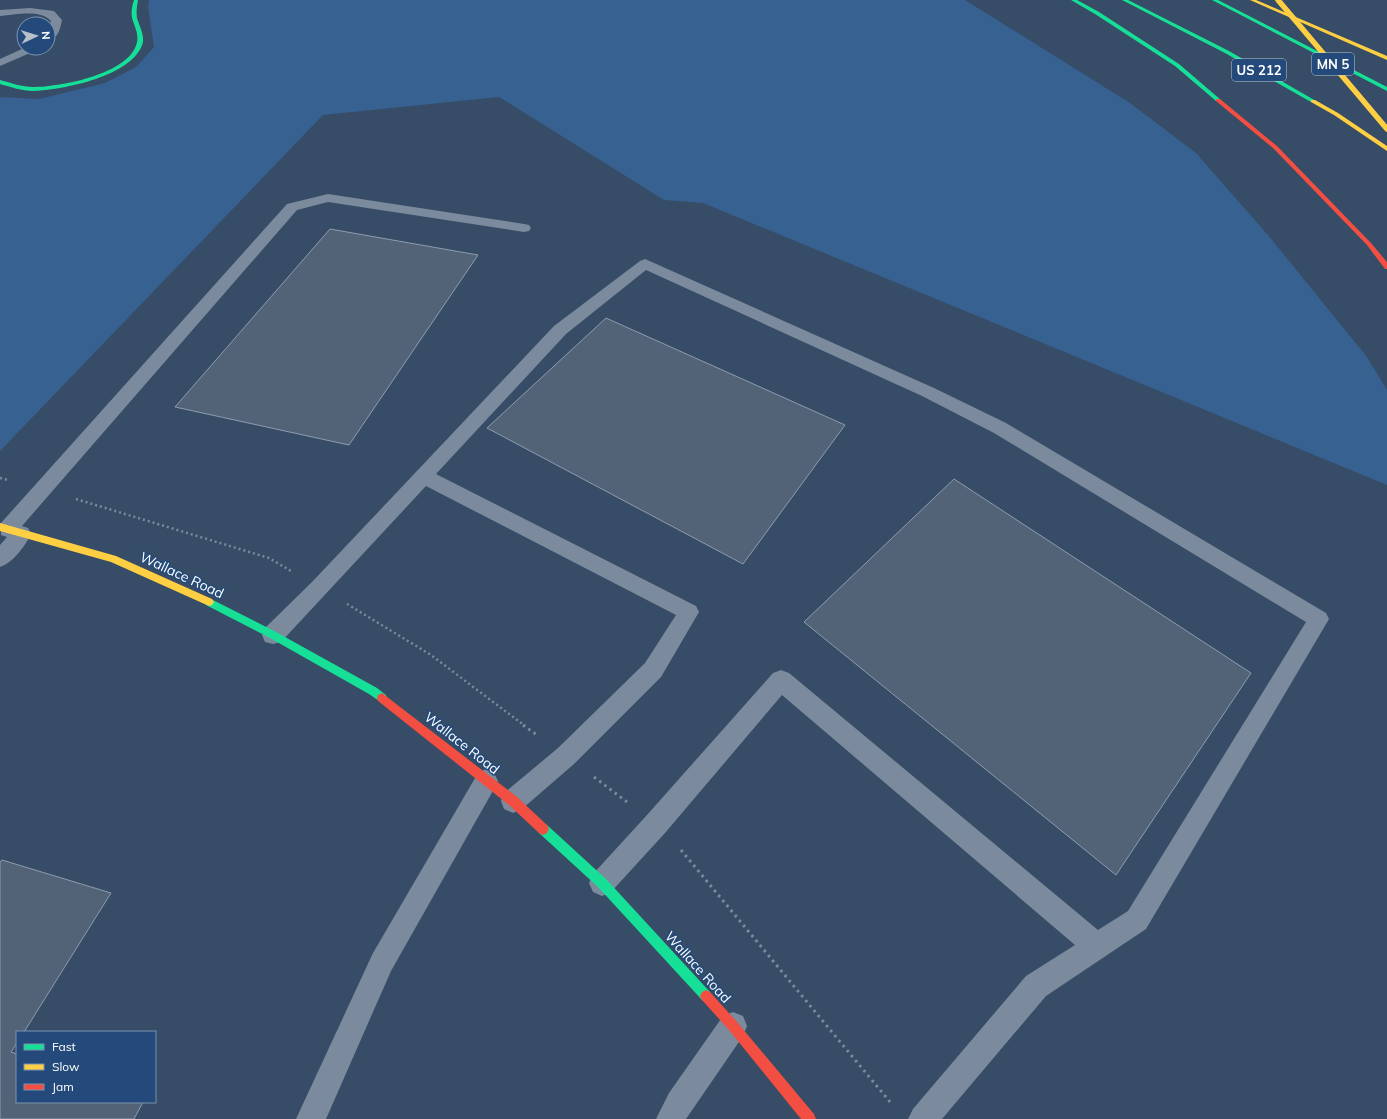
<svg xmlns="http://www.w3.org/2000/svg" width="1387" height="1119" font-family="Mulish,sans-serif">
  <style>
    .green { fill: #366191 }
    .building { fill: #526378; stroke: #8e9cac }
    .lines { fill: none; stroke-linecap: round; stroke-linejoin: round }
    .path-far1 { stroke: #7b8b9d; stroke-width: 2.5; stroke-dasharray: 2 3; stroke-linecap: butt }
    .path { stroke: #7b8b9d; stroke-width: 3; stroke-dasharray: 2.5 4; stroke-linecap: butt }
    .lane { fill: #7b8b9d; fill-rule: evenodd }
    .fast { fill: #16e098; fill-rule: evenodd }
    .slow { fill: #ffcf43; fill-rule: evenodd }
    .jam { fill: #f24e42; fill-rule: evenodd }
    .slow-bridge { stroke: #ffcf43; stroke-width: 5.5 }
    .labels { text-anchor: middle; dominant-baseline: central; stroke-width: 3; stroke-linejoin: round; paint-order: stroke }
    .shield { fill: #234a7a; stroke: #bdc9d7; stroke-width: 1 }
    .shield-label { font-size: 13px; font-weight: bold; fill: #fff }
    .street-label { font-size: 14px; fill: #fff; stroke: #234a7a }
  </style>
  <rect width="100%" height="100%" fill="#374c66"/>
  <path class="green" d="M149 0H965L1130 103 1196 153 1268 235 1367 357 1387 390V485L703 203 664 200 499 97 323 115 0 451V97L39 99 105 83 136 67 154 47 148 7Z"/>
  <path class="building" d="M330 229 478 255 349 445 175 407Z
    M606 318 845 425 743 564 487 428Z
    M954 479 1251 673 1116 875 804 622Z
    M2 860 111 893 24 1032H17V1043L11 1052 17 1054V1102H143L134 1119H0V862Z"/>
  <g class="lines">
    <path class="path-far1" d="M0 478 8 480
      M76 499 269 558 291 571
      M347 604 431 655 525 726"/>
    <path class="path" d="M523 725 537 735
      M594 777 627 802
      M681 850 890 1102"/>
    <path class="lane" d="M30 8 54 11 62 20C60 29 59 38 48 40V31L51 21C40 9 15 15 0 16V10Z
      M24 48H39L37 50 0 66V59Z
      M328 194 524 224 529 225 531 228 529 231 524 232 328 202 297 210 22 526 28 528 31 534C25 546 13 563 0 567V545L7 537 1 535V523L287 204Z
      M645 259 934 388 1006 423 1326 613 1329 619 1146 929 1046 996 942 1119H908L913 1109 1026 976 1075 945 782 695 665 833 611 892 602 896 593 892 589 883 593 874 647 815 773 673 781 670 789 673 1098 930 1128 911 1306 622 994 433 922 396 646 270 566 334 436 474 696 606 699 612 661 677 574 764 522 809 513 813 504 809 501 801 504 793 558 748 645 663 676 615 426 486 281 642 273 644 265 642 262 635 265 628 312 582 554 326 640 261Z
      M486 769 494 773 498 781 494 789 391 971 326 1119H296L373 953 478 773Z
      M733 1012 743 1016 747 1026 743 1036 686 1119H656L669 1093 723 1016Z"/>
    <path class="fast" d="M134 0H138C137 6 136 12 137 18 139 25 144 34 143 42 135 76 62 90 33 91 22 91 11 87 0 84V80C11 83 22 87 33 87 60 87 131 74 137 42 139 34 134 25 132 18 131 12 132 6 134 0Z
      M1071 0H1077L1099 12 1179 64 1221 100 1216 101 1175 66 1095 14Z
      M1122 0H1128L1229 51 1316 101 1311 102 1225 53Z
      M1212 0H1218L1387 87V91Z
      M209 598 276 632 377 688 386 695 387 698 386 701 382 703 369 694 270 638 206 605 204 602 206 599Z
      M543 823 547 825 606 879 710 992 712 996 710 1000 706 1002 702 1000 598 887 539 833 537 829 539 825Z"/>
    <path class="slow" d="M1250 0H1256L1387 56V60Z
      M1311 100H1315L1338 113 1387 146V151L1334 115 1311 102Z
      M0 523 116 556 212 599 214 602 212 605 209 606 111 562 0 531Z"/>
    <path class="jam" d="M1216 99H1220L1277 146 1371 243 1387 262V269H1385L1367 245 1273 148 1216 101Z
      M382 693 517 797 547 825 549 829 547 833 543 835 539 833 509 805 378 701 377 698 378 695Z
      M706 990 710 992 737 1022 814 1114 816 1119H801L729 1030 702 1000 700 996 702 992Z"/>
    <path class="slow-bridge" d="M1278 0 1387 129"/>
  </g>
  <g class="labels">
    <g class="shield">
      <rect x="1312" y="53" width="42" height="22" rx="3"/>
      <rect x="1232" y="59" width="54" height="22" rx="3"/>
    </g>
    <g class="shield-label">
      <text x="1333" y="64">MN 5</text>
      <text x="1259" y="70">US 212</text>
    </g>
    <g class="street-label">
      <text transform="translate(182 575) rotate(25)">Wallace Road</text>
      <text transform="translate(462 743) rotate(38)">Wallace Road</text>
      <text transform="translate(698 967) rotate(48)">Wallace Road</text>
    </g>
  </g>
  <rect x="16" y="1031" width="140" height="72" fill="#234a7a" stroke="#7b92af"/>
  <rect x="24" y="1044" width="20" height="6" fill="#16e098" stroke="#7b92af"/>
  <text x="52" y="1051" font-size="12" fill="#ffffff">Fast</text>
  <rect x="24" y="1064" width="20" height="6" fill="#ffcf43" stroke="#7b92af"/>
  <text x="52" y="1071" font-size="12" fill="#ffffff">Slow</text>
  <rect x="24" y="1084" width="20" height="6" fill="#f24e42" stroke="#7b92af"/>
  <text x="52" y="1091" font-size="12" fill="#ffffff">Jam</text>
  <g transform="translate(36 36) rotate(86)"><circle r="19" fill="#234a7a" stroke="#7b92af"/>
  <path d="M0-3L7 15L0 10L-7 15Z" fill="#b9c0c9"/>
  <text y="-6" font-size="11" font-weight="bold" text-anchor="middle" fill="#ffffff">N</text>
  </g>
</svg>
